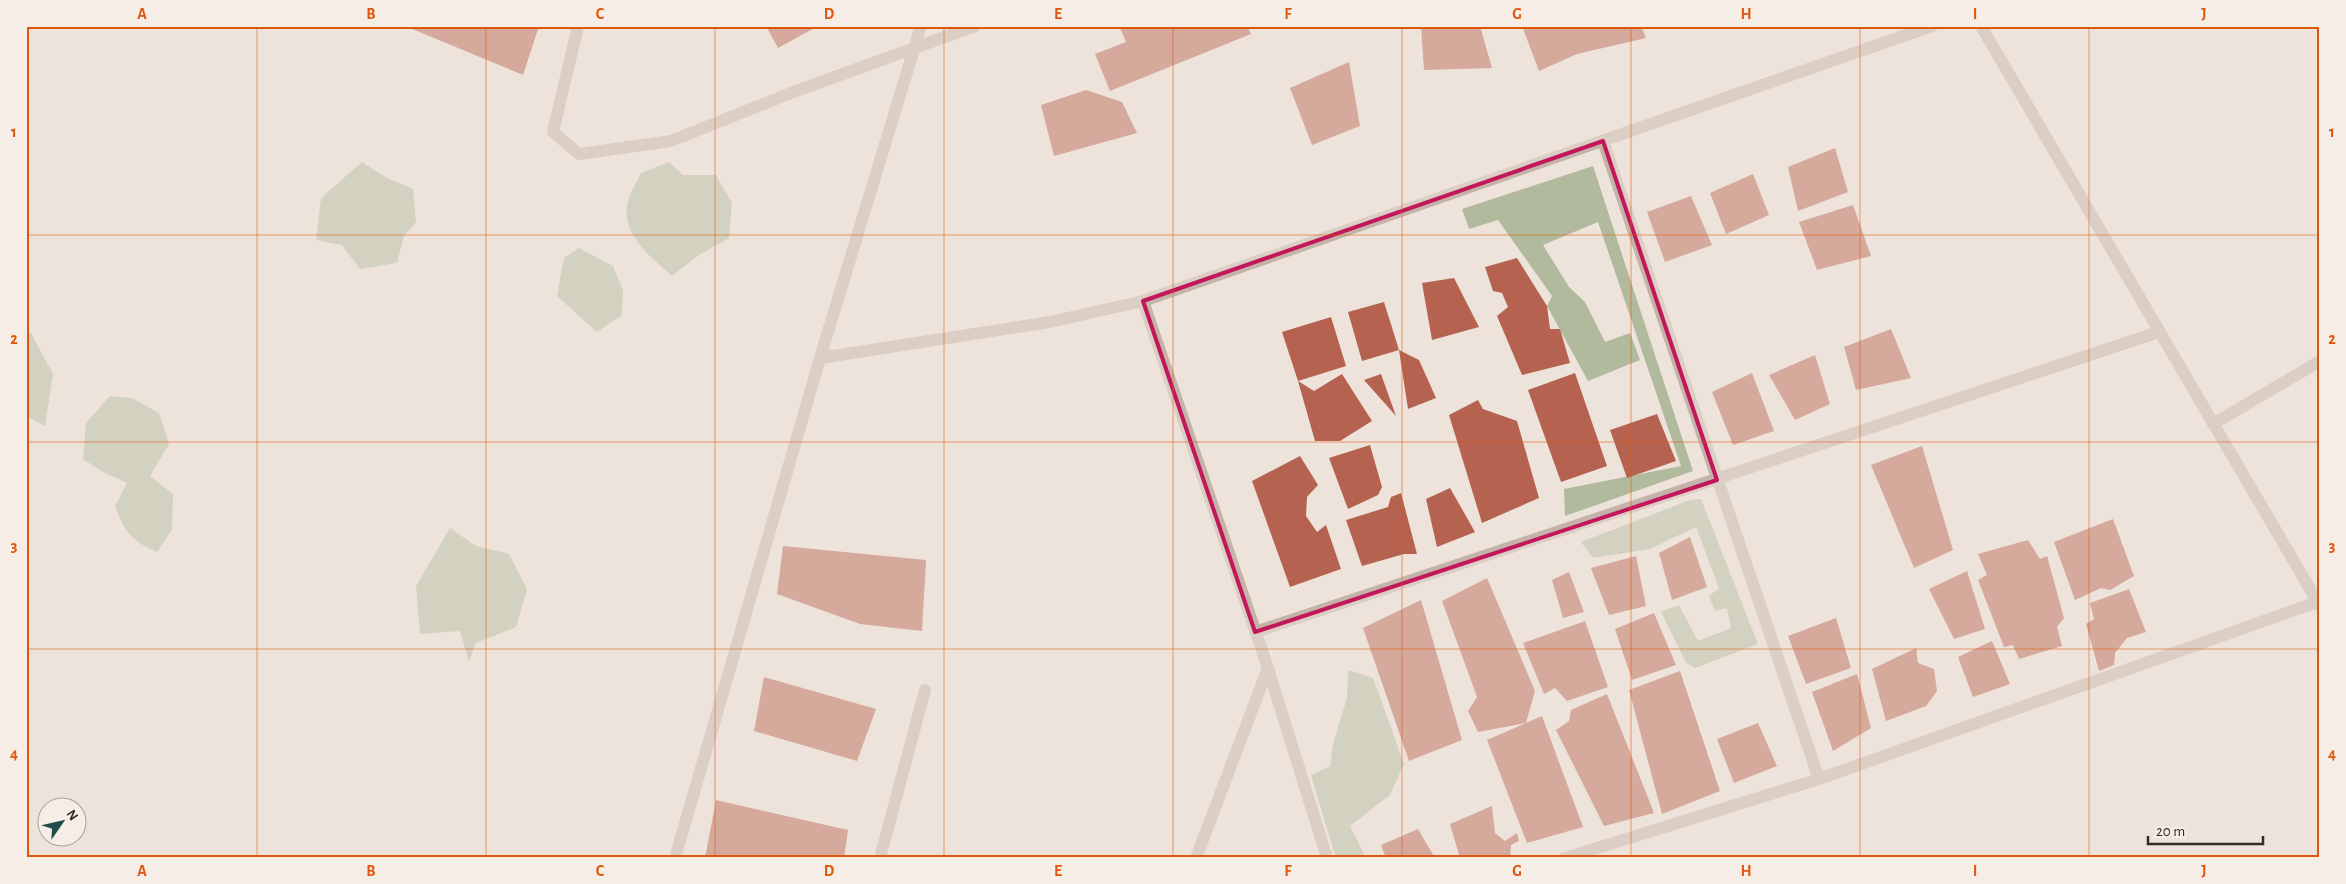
<svg xmlns="http://www.w3.org/2000/svg" width="2346" height="884" font-family="'Alegreya Sans',sans-serif">
  <style>
    .green { fill: #b2ba9d }
    .building { fill: #b56251 }
    .lines { fill: none; stroke-linecap: round; stroke-linejoin: round }
    .minor { stroke: #c4b3a8; stroke-width: 12 }
    .marked { fill: none; stroke: #c2185b; stroke-width: 4; stroke-linejoin: round }
    .grid { fill: none; stroke: #df570d; stroke-width: 1; stroke-opacity: 0.55 }
    .neatline { fill: none; stroke: #df570d; stroke-width: 2 }
    .grid-label { font-size: 16px; text-anchor: middle; font-weight: bold; fill: #df570d }
  </style>
  <rect width="100%" height="100%" fill="#eee3db"/>
  <path class="green" d="M362 162 387 178 413 189 416 222 404 236 397 263 360 269 342 245 316 240 321 198Z
    M669 162 683 175H716L732 203 729 238 699 255 672 276C651 257 619 234 628 201 630 192 637 182 641 173Z
    M1593 166 1693 471 1565 516 1564 489 1681 466 1598 222 1543 245 1569 287 1585 302 1605 342 1630 333 1640 360 1588 381 1547 306 1552 296 1498 220 1469 229 1462 209Z
    M579 248 613 266 623 290 622 315 597 332 557 296 564 258Z
    M26 332 31 333 53 374 45 426 26 416Z
    M110 396 132 398 159 413 169 444 150 476 173 494 172 530 157 552C130 540 125 532 115 506L127 483 103 472 83 459 86 423Z
    M1701 499 1758 644 1695 668 1686 663 1661 612 1679 605 1698 641 1731 628 1727 608 1715 611 1709 596 1719 588 1696 527 1650 549 1593 558 1581 542 1690 500Z
    M450 528 476 546 509 554 527 589 516 627 476 643 469 662 460 631 420 634 416 586Z
    M1348 670 1373 678 1404 764 1390 795 1350 826 1366 858H1338L1334 852 1311 775 1330 766 1333 744 1347 698Z"/>
  <path class="building" d="M405 26H539L523 75Z
    M766 26H818L778 48Z
    M1119 26H1247L1251 34 1110 91 1095 54 1126 42Z
    M1421 26H1480L1492 68 1424 70Z
    M1522 26H1641L1646 38 1577 54 1539 71Z
    M1349 62 1360 126 1312 145 1290 88Z
    M1086 90 1122 102 1137 133 1054 156 1041 105Z
    M1835 148 1848 192 1798 211 1788 167Z
    M1753 174 1769 215 1726 234 1710 193Z
    M1691 196 1712 245 1665 262 1647 212Z
    M1853 205 1871 256 1817 270 1799 222Z
    M1517 258 1547 306 1550 329H1560L1570 363 1522 375 1497 316 1508 307 1502 293 1493 291 1485 267Z
    M1454 278 1479 327 1432 340 1422 283Z
    M1384 302 1399 350 1362 361 1348 312Z
    M1331 317 1346 366 1298 381 1282 332Z
    M1891 329 1911 378 1856 390 1844 347Z
    M1399 350 1419 360 1436 398 1408 409Z
    M1815 355 1830 404 1795 420 1769 375Z
    M1575 373 1607 466 1561 482 1528 390Z
    M1752 373 1774 431 1733 445 1712 392Z
    M1342 374 1372 421 1340 441H1315L1298 381 1314 391Z
    M1381 374 1396 416 1364 380Z
    M1478 400 1483 409 1517 421 1539 498 1482 523 1449 415Z
    M1657 414 1676 461 1627 478 1610 430Z
    M1370 445 1382 487 1378 495 1348 509 1329 458Z
    M1922 446 1953 550 1914 568 1871 465Z
    M1300 456 1318 485 1307 497 1306 516 1317 532 1326 525 1341 569 1290 587 1252 481Z
    M1450 488 1475 532 1437 547 1426 499Z
    M1401 493 1417 554H1404L1362 566 1346 520 1388 507 1391 497Z
    M2113 519 2134 576 2110 590 2101 588 2075 600 2054 542Z
    M1690 537 1707 587 1672 600 1659 553Z
    M2028 540 2040 559 2047 556 2064 618 2057 627 2062 646 2019 659 2013 645 2004 647 1978 580 1987 575 1978 554Z
    M783 546 926 560 922 631 860 624 777 594Z
    M1636 556 1646 606 1609 615 1591 568Z
    M1967 571 1985 629 1954 639 1929 589Z
    M1569 572 1584 612 1563 618 1552 580Z
    M1487 578 1535 691 1526 723 1478 732 1468 711 1477 697 1442 601Z
    M2129 589 2146 632 2127 638 2115 653 2114 665 2099 671 2086 624 2094 619 2090 603Z
    M1421 600 1462 740 1409 761 1363 628Z
    M1654 613 1676 665 1632 680 1615 629Z
    M1836 618 1851 668 1806 684 1788 636Z
    M1585 621 1608 687 1567 701 1555 688 1544 694 1523 643Z
    M1992 641 2010 684 1973 697 1958 657Z
    M1916 648 1918 663 1934 669 1937 691 1926 706 1886 721 1872 669Z
    M1680 671 1720 791 1662 814 1629 690Z
    M1857 674 1871 728 1833 751 1812 692Z
    M764 677 876 709 857 761 754 731Z
    M1607 694 1654 813 1604 826 1556 730 1569 721 1571 710Z
    M1542 716 1583 827 1527 843 1487 740Z
    M1758 723 1777 766 1734 783 1717 739Z
    M716 800 848 830 844 858H705Z
    M1492 806 1495 833 1505 841 1517 833 1519 841 1511 845 1510 858H1460L1450 824Z
    M1418 829 1435 858H1386L1381 845Z"/>
  <g class="lines">
    <path class="minor" d="M578 26 553 132 579 154 671 141 796 91 975 26
      M1981 26 2320 606
      M1603 141 1819 779 2317 602
      M1143 301 1268 668 1327 858
      M820 358 1050 322 1143 301 1932 26
      M2213 424 2320 361
      M1255 632 2159 332
      M675 858 820 358 921 26
      M880 858 925 690
      M1196 858 1268 668
      M1565 858 1819 779"/>
  </g>
  <path d="M0 0H2346V884H0ZM1603 141 1717 480 1255 632 1143 301Z" fill="#eee3db" fill-opacity=".55" fill-rule="evenodd"/>
  <path class="marked" d="M1603 141 1717 480 1255 632 1143 301Z"/>
  <path class="grid" d="M257 26V858M486 26V858M715 26V858M944 26V858M1173 26V858M1402 26V858M1631 26V858M1860 26V858M2089 26V858M26 235H2320M26 442H2320M26 649H2320"/>
  <rect width="2346" height="884" fill="none" stroke="#f6eee6" stroke-width="55"/>
  <g transform="translate(62 822) rotate(56)"><circle r="24" fill="#f6eee6" stroke="#a8a09a"/>
  <path d="M0-4L9 19L0 12L-9 19Z" fill="#234d4d"/>
  <text y="-8" font-size="14" font-weight="bold" text-anchor="middle" fill="#322a27">N</text>
  </g>
  <path d="M2148 836v8h115v-8" fill="none" stroke="#322a27" stroke-width="2.5"/>
  <text x="2156" y="836" font-size="15" fill="#322a27" stroke="#f6eee6" stroke-width="4" paint-order="stroke">20 m</text>
  <rect x="28" y="28" width="2290" height="828" class="neatline"/>
  <g class="grid-label">
    <text x="142" y="19">A</text>
    <text x="371" y="19">B</text>
    <text x="600" y="19">C</text>
    <text x="829" y="19">D</text>
    <text x="1058" y="19">E</text>
    <text x="1288" y="19">F</text>
    <text x="1517" y="19">G</text>
    <text x="1746" y="19">H</text>
    <text x="1975" y="19">I</text>
    <text x="2204" y="19">J</text>
    <text x="14" y="137">1</text>
    <text x="2332" y="137">1</text>
    <text x="14" y="344">2</text>
    <text x="2332" y="344">2</text>
    <text x="14" y="551">3</text>
    <text x="2332" y="551">3</text>
    <text x="14" y="759">4</text>
    <text x="2332" y="759">4</text>
    <text x="142" y="876">A</text>
    <text x="371" y="876">B</text>
    <text x="600" y="876">C</text>
    <text x="829" y="876">D</text>
    <text x="1058" y="876">E</text>
    <text x="1288" y="876">F</text>
    <text x="1517" y="876">G</text>
    <text x="1746" y="876">H</text>
    <text x="1975" y="876">I</text>
    <text x="2204" y="876">J</text>
  </g>
</svg>
